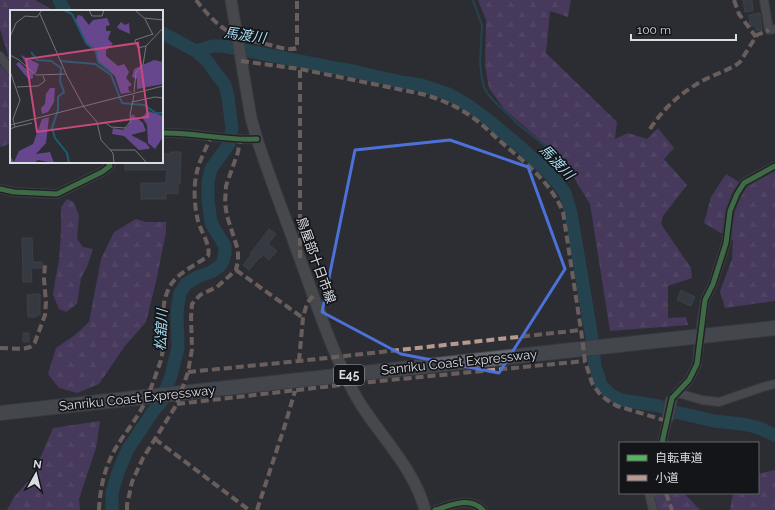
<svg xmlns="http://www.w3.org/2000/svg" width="775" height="510" font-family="Raleway,'Noto Sans JP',sans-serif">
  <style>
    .forest { fill: url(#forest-firs) }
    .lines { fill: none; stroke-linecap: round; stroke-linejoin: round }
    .stream { stroke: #1d5b72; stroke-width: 2 }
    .river { stroke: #1d5b72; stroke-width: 13 }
    .building { fill: #424a54; stroke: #525559 }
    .secondary-tunnel { stroke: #46484d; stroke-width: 11; stroke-dasharray: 11 5.5; stroke-linecap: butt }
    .street-casing { stroke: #494a4e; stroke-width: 10 }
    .secondary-casing { stroke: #494a4e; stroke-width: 13 }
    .highway-casing { stroke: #494a4e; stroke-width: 16 }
    .street { stroke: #67696c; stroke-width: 8 }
    .secondary { stroke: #67696c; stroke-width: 11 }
    .highway { stroke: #63656f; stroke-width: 14 }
    .highway-bridge-casing { stroke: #494a4e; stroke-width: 16; stroke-linecap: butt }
    .highway-bridge { stroke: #63656f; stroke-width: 14 }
    .quiet { stroke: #b69a8f; stroke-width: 4; stroke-dasharray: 8 4; stroke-linecap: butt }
    .cycleway-casing { stroke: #141519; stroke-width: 8 }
    .cycleway { stroke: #56b35d; stroke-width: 5 }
    .marked { fill: none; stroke: #4c72da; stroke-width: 3; stroke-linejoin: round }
    .labels { text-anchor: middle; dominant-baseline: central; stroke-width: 3.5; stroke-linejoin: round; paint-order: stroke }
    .shield { fill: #141519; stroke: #9ea0a5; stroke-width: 1 }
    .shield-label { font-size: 12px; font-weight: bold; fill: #d9dce1 }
    .street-label { font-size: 13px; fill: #d9dce1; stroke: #141519 }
    .water-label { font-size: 14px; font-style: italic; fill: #a6dbf2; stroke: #141519 }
    .inset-river { fill: none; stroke: #1d5b72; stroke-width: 2 }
    .inset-road { fill: none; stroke: #717479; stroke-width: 1 }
    .view { fill: #c8497c; fill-opacity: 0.15; stroke: #c8497c; stroke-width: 2 }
    .inset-edge { fill: none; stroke: #d9dce1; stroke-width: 2 }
  </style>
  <defs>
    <pattern id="forest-firs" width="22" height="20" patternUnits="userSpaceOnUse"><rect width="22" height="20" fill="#66478d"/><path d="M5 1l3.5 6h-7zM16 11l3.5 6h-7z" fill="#7b619d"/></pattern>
  </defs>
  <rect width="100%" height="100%" fill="#2c2e33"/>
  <path class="forest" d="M0 0H35L48 7 53 11H11V143L1 147 0 145V67L8 55 0 29Z
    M478 0H571L568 17 550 11 546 53 617 122 615 139 628 133 647 139 658 128 674 148 664 159 687 185 663 216 661 224 691 268 692 278 668 286V318L686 317 688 325 610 331 590 204 573 176 557 155 504 109 489 88 485 66 486 20Z
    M775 169V301L725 308 720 291 732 259 733 240 704 223 711 197 726 174 739 182Z
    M67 199 74 202 79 216 77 239 83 247 93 249 87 267 81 278 77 304 66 312 59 309 53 295 55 281 59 261 61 232V207Z
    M136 219 146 222H166V232L156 282 146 322 125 346 99 384 77 393 59 388 48 374 56 348 75 335 89 322 101 259 114 232Z
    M100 421 96 448 79 499 80 510H7L14 497 32 477 53 428Z
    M775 470V510H730L733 493H758V474Z
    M653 493H684L700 510H649Z"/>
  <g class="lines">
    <path class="stream" d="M473 0 482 25 480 62 482 79 484 87 488 94 494 101 518 124 554 153 559 160"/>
    <path class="river" d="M59 0 65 11
      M196 51 213 46H223L335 68 353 71 401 82 421 85 448 94 466 104 483 116 517 144 547 171 559 185 565 193 571 213 591 332 595 366 601 385 611 395 621 400 659 406 675 412 714 421 733 423 748 425 759 428 775 435
      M112 510V493L118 472 128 449 152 413 161 402 171 376 178 348 177 312 180 293 186 284 197 277 211 272 220 266 223 261 225 253V246L211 223 208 199V182L211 169 229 144 232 129 228 97 225 85 215 72 208 62 196 51 162 33"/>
  </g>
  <path class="building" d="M743 0H752L753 11 745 12Z
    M760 13 762 30 756 31 755 26H750L749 15Z
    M170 152H181L180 184H178V194L166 193V199H141V183H166L167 170H125V162H162V154H170Z
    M269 229 276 234 268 244 277 251 269 260 263 255 261 258 260 257 249 270 243 265 251 255 250 254Z
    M22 238H32L33 262H42V268H31L32 282H23Z
    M681 290 695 297 691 306 677 300Z
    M32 294H40V315H36V317H28L27 295H32Z
    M23 333H29V342H23Z"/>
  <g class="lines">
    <path class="secondary-tunnel" d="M698 352 701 328"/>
    <defs>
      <path id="street" d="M764 0 769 30 775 29
        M0 56 11 71
        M162 133C194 132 225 141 257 139
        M0 189 14 192 57 194 102 172 110 166 108 162
        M701 326 705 300 713 284 726 243 730 211 737 194 744 183 775 166
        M678 393 702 400 719 402 763 387 775 384
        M675 395 689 380 697 364 698 352
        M662 443 668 417
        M649 493 653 510
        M435 510C452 505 469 496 483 510"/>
      <path id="secondary" d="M231 0 251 118 257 139C270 179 286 219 300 259 315 300 329 343 349 383 370 428 412 461 425 510
        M668 417 671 401"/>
      <path id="highway" d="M618 345 775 328
        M0 413 81 404"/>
    </defs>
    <use href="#street" class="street-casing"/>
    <use href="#secondary" class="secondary-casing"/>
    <use href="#highway" class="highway-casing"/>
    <use href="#street" class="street"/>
    <use href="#secondary" class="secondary"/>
    <use href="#highway" class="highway"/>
    <defs>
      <path id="highway-bridge" d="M81 404 618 345"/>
    </defs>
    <use href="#highway-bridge" class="highway-bridge-casing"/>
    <use href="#highway-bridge" class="highway-bridge"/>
    <path class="quiet" d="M196 0C207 14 220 29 237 36 247 40 259 42 270 45 278 47 289 51 297 48V0
      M734 0 739 14 756 37
      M241 61 300 69 422 94C440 99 457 106 472 117 482 124 491 133 500 141 525 163 550 181 563 212L581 330 585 361 592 383 599 393 607 400 617 406 667 421
      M650 129C664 107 685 89 708 78 717 74 727 70 736 65L740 62 757 35 769 30
      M300 258V69
      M236 270 303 318
      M0 348 23 349 30 347 35 342 45 315 46 302 44 279 45 264
      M299 361 303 318 307 303 313 296
      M188 372 299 361 581 330
      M177 404 349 384 585 361
      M155 439 249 510
      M666 493 672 510
      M99 510C100 488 105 465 117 446 125 433 136 420 143 406 150 392 155 377 160 363 168 339 157 312 169 288 176 273 195 266 208 256 211 245 201 232 198 221 194 206 193 183 198 168 201 157 207 147 211 136
      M127 510V505L132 482 143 458 177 404 188 372 192 349 191 317 192 304 200 295 217 287 236 270 238 261V250L227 216 225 203 226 186 238 152 240 140
      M257 510 285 425 295 391"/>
    <defs>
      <path id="cycleway" d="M162 133C194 132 225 141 257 139
        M0 189 14 192 57 194 102 172 110 166 108 162
        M662 443 672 398 689 380 697 364 705 300 713 284 726 243 730 211 737 194 744 183 775 166
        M435 510C452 505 469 496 483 510"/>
    </defs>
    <use href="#cycleway" class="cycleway-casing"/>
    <use href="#cycleway" class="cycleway"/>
  </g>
  <path d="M0 0H775V510H0ZM450 140 528 167 565 269 499 373 401 354 322 312 355 150Z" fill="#2c2e33" fill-opacity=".55" fill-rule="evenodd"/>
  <path class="marked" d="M450 140 528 167 565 269 499 373 401 354 322 312 355 150Z"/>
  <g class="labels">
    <rect class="shield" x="334" y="365" width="30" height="20" rx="3"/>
    <g class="shield-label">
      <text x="349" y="375">E45</text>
    </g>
    <g class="street-label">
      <text transform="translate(316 260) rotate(70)">鳥屋部十日市線</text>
      <text transform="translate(459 362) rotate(-6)">Sanriku Coast Expressway</text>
      <text transform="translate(137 398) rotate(-6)">Sanriku Coast Expressway</text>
    </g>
    <g class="water-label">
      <text transform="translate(245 35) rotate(8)">馬渡川</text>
      <text transform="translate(557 162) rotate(46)">馬渡川</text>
      <text transform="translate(161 330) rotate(-87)">松舘川</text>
    </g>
  </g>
  <g transform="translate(10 10)">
    <rect width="153" height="153" fill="#2c2e33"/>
    <path d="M68 5 72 6 79 15 83 10 97 8 100 15 96 16V21H101L98 29 103 34 96 40V46L108 56 114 54 116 57 119 62 116 68 122 75 118 77 119 81 122 82 111 84 105 66 88 52 85 39 77 34 73 27 65 11ZM111 12 115 15 119 13 120 24 109 19 107 17ZM11 45 29 54 26 63 23 64V68L19 70 6 54 9 52 17 60 18 57ZM144 50 153 52V74L127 79V69L122 67 124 59ZM40 78H45L44 92 38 102 32 104 31 98 35 94 36 84ZM138 101 153 106V127L145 139 138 133 137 115 132 107ZM122 104 133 113 136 121 121 125 136 133 140 138 138 139 129 140 114 126 102 124 103 118 113 120 118 116ZM39 107 36 133 26 144 40 142 44 153 28 150 24 153H0V146L4 152 9 141 23 134 32 109Z" fill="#66478d"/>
    <path class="inset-river" d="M54 0 62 4 76 33 86 42 88 52 100 61M21 42 27 50 41 51 51 58 50 71 54 82 48 87V100L42 118 45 128 57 143 59 153M50 51 85 54 101 65 112 93 134 95 146 103H153"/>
    <path class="inset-road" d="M79 0 82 6H92L94 0M125 0 134 8 153 10M30 4 57 66 74 97 87 112 91 130 103 143 104 153M135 9 143 25M0 27 6 13 15 6 27 7 32 0M136 36 128 38 125 30 143 24M0 45 9 50 26 65 55 64M0 61 10 90 3 109 5 117 0 119M7 77 28 76 35 71 33 66M124 82 126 62 133 55 136 36 153 18M122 92 145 87 153 88M88 114 95 112 101 117 115 118 121 111 120 105 124 85M0 115 153 76M5 117 22 113M100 140H125L137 153"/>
    <path class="view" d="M128 33 138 107 27 122 16 49Z"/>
    <rect width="153" height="153" class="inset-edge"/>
  </g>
  <rect x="619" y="442" width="140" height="52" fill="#141519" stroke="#636569"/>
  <rect x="627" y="455" width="20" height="6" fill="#56b35d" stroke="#636569"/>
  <text x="655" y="462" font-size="12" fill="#d9dce1">自転車道</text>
  <rect x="627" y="475" width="20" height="6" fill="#b69a8f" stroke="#636569"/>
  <text x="655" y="482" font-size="12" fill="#d9dce1">小道</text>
  <g transform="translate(36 474) rotate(8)" stroke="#141519" stroke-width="3" paint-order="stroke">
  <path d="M0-3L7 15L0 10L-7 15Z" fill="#d9dce1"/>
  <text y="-6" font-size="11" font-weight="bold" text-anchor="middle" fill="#d9dce1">N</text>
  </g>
  <path d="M631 34v6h105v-6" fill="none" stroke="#d9dce1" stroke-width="2"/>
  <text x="637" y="34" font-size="12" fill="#d9dce1" stroke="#141519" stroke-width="3" paint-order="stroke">100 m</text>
</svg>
